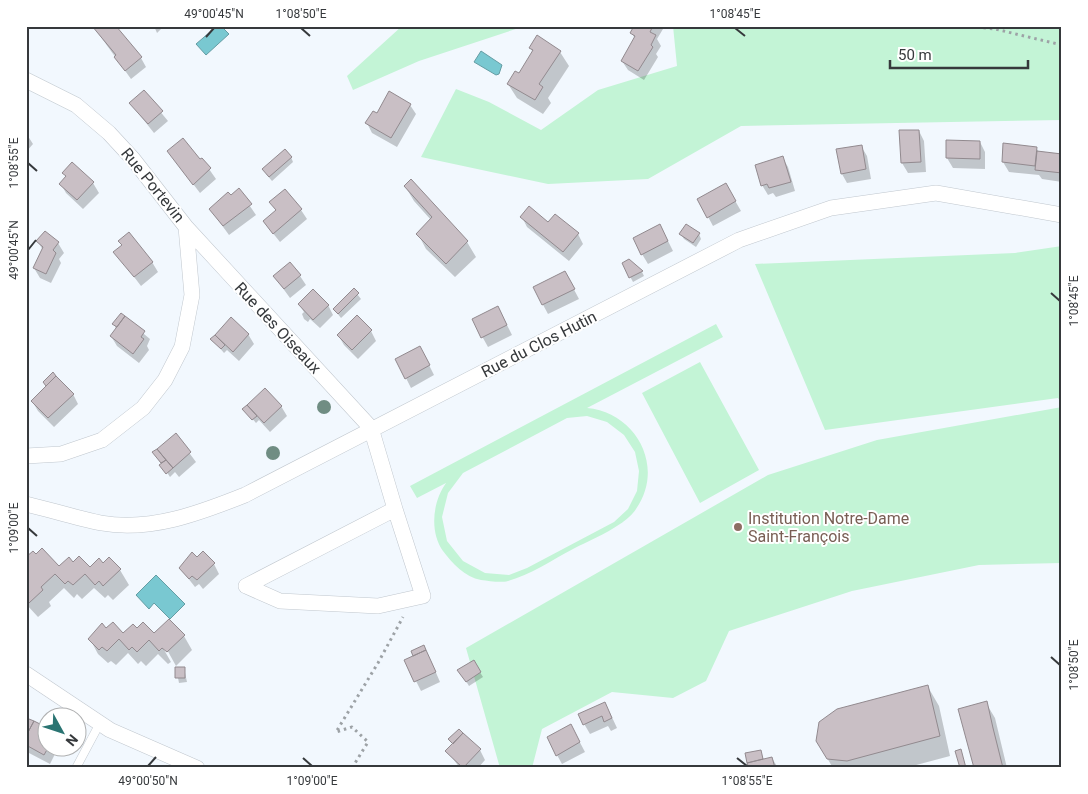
<svg xmlns="http://www.w3.org/2000/svg" width="1088" height="794" font-family="Roboto,sans-serif">
  <style>
    .green { fill: #c3f4d6; fill-rule: evenodd }
    .water { fill: #79c8d1; stroke: #659da4 }
    .shadow { fill: #0003 }
    .building { fill: #c9bfc5; stroke: #928a8f }
    .lines { fill: none; stroke-linecap: round; stroke-linejoin: round }
    .service-casing { stroke: #c0c7ce; stroke-width: 9 }
    .minor-casing { stroke: #c0c7ce; stroke-width: 16 }
    .path { stroke: #9da2a6; stroke-width: 3; stroke-dasharray: 2.5 4; stroke-linecap: butt }
    .service { stroke: #fff; stroke-width: 8 }
    .minor { stroke: #fff; stroke-width: 15 }
    .tree { fill: #708d83 }
    .ticks { fill: none; stroke: #36393c; stroke-width: 2 }
    .education-dot { fill: #8d6e63; stroke: #fff; stroke-width: 2 }
    .labels { text-anchor: middle; dominant-baseline: central; stroke-width: 4; stroke-linejoin: round; paint-order: stroke }
    .street-label { font-size: 16px; fill: #36393c; stroke: #fff }
    .education-label { font-size: 16px; fill: #785e54; stroke: #fff; text-anchor: start }
    .neatline { fill: none; stroke: #36393c; stroke-width: 2 }
    .ticks-label { font-size: 12px; text-anchor: middle; fill: #36393c }
  </style>
  <rect width="100%" height="100%" fill="#f2f8fe"/>
  <path class="green" d="M402 26H525L419 61 353 90 347 76Z
    M673 26H1062V120L741 126 648 179 548 184 421 157 456 89 489 102 541 130 598 90 677 66Z
    M1062 246V404L1058 398 825 430 755 264 1015 253Z
    M716 324 723 337 587 408C635 412 666 466 636 509 633 514 625 521 620 524 606 534 588 541 573 549 552 560 530 575 508 581 501 583 489 581 481 580 465 577 452 563 443 551 429 531 433 501 446 483L417 498 410 486ZM587 416 607 422 624 435 635 452 639 471 637 491 628 509 614 522 527 568 509 575 485 573 463 561 447 541 442 517 448 493 463 473 567 418Z
    M700 362 759 470 700 503 642 393Z
    M1062 407V563L979 565 852 591 729 631 706 681 673 698 612 692 542 729 532 768H500L466 648 768 475 877 440Z"/>
  <path class="water" d="M217 26H221L229 34 206 55 196 44Z
    M481 51 502 65 499 74 496 75 474 62Z
    M156 575 185 604 170 619 154 603 149 609 136 595Z"/>
  <path class="shadow" d="M93 26 141 58 146 67 131 79Z
    M154 26H164L157 33Z
    M635 26H661L663 29 657 39 661 46 656 54 658 57 644 80 628 70 622 61 635 39 632 33Z
    M530 48 560 52 569 66 548 98 551 103 543 114 517 98 508 84 519 75 533 52Z
    M144 92 168 121 154 133 131 104Z
    M410 105 416 114 397 147 372 133 367 123 377 115Z
    M919 131 924 141 926 172 908 173 902 163 900 132Z
    M26 133 33 144 26 152Z
    M948 141 980 142 985 152V169L953 168 947 158Z
    M1004 145 1036 148 1039 152 1062 155V182L1042 179 1039 175 1009 172 1003 162Z
    M861 146 867 156 871 179 847 183 842 174Z
    M168 151 200 161 202 159 216 179 200 193Z
    M291 157 293 162 272 181 266 174Z
    M782 157 788 167 795 191 776 197 773 193 768 195 762 185Z
    M64 173 93 183 99 193 83 209 66 193 61 184 66 177Z
    M411 181 467 242 476 257 455 277 426 249 418 234 431 220 414 201 405 186Z
    M726 185 741 211 713 226 699 200Z
    M239 190 256 215 229 235 210 209Z
    M271 202 301 210 307 219 280 242 264 222 276 211Z
    M522 217 578 234 583 244 569 261 527 227Z
    M45 232 58 243 64 253 59 259 61 263 51 283 40 278 34 268 43 250 38 242Z
    M681 234H699L701 239 696 247 684 239Z
    M665 235 673 251 648 264 642 254Z
    M123 246 152 262 158 272 141 286 115 252Z
    M629 261 642 272 644 276 633 282 623 263Z
    M274 276H300L306 285 290 298Z
    M570 282 579 299 548 314 534 288Z
    M354 290 361 299 341 318 337 313Z
    M299 304 328 305 333 315 320 328 310 319 308 322 304 319 302 314 304 312Z
    M121 315 150 339 147 346 149 350 139 363 117 346 111 336 116 329 114 324Z
    M503 317 512 335 488 347 473 320Z
    M231 319 248 334 254 344 239 361 227 350 224 353 212 339Z
    M371 331 376 341 358 359 344 345 338 335Z
    M425 357 434 375 411 388 406 378Z
    M53 374 73 394 78 404 54 427 38 411 32 401 47 387 44 382Z
    M265 390 281 406 287 416 270 432 259 420 256 423 244 409Z
    M176 435 196 462 179 477 175 472 170 477 154 453Z
    M26 559 59 568 73 563 90 569 103 565 109 559 120 570 129 585 113 600 108 595 105 598 94 588 82 599 77 594 74 598 64 588 49 602 51 606 38 617 26 604Z
    M197 559 214 564 219 574 203 589 199 584 195 587 180 568Z
    M106 629 123 634 137 630 154 635 184 636 192 650 176 666 165 646 163 648 171 662 168 664 158 654 146 666 141 661 138 664 128 653 116 665 111 661 108 663 98 654 90 639Z
    M406 661H431L440 682 421 691Z
    M473 661 483 677 469 686 459 670Z
    M176 668H184L187 682 179 683Z
    M928 687 939 706 950 756 905 768H833L817 741Z
    M986 703 995 718 1007 768H975Z
    M610 713 617 728 611 731 608 726 590 734 579 715Z
    M30 720 48 730V746H59L50 764 29 753 26 747V727Z
    M576 735 585 752 562 764 557 755Z
    M450 740 480 750 485 760 478 768H460L447 751 453 745Z
    M760 751 764 760 772 758 778 768H750L747 754Z"/>
  <path class="building" d="M92 26H116L142 57 125 71 114 57 116 55Z
    M634 26H653L650 32 656 35 651 45 653 47 638 71 621 61 635 36 630 33Z
    M537 35 561 51 539 84 543 87 535 100 507 84 515 71 519 73 533 50 529 48Z
    M144 90 163 111 148 124 129 103Z
    M389 91 411 104 391 138 365 123 373 111 377 113Z
    M899 130H919L921 162 901 163Z
    M183 138 200 159 202 158 211 168 193 185 167 151Z
    M946 140 980 141V159L946 158Z
    M1003 143 1037 147 1035 166 1002 162Z
    M862 145 866 169 841 174 836 149Z
    M285 149 292 157 269 177 262 169Z
    M1037 151 1062 154V173L1035 170Z
    M783 156 791 182 769 188 767 184 761 186 755 165Z
    M72 162 94 182 77 200 59 184 66 176 62 173Z
    M411 179 468 241 446 264 416 234 432 217 404 186Z
    M726 183 736 201 707 218 697 199Z
    M239 188 252 204 223 226 209 209 228 192 231 195Z
    M285 189 302 209 273 234 263 221 276 210 269 202Z
    M529 206 548 222 555 214 579 233 563 252 520 217Z
    M660 224 668 241 641 255 633 238Z
    M686 224 700 233 693 243 679 234Z
    M45 231 59 242 53 250 56 253 46 274 33 268 43 247 36 241Z
    M129 232 153 262 134 277 113 252 122 245 118 241Z
    M629 259 643 271 629 278 622 263Z
    M290 262 301 275 284 289 273 276Z
    M565 271 575 289 542 305 533 287Z
    M354 288 359 293 338 314 333 309Z
    M313 289 329 305 313 320 298 304Z
    M498 306 507 325 481 338 472 319Z
    M121 313 125 316 117 327 112 324Z
    M357 315 372 330 352 350 337 335Z
    M125 316 145 331 141 337 144 339 133 354 110 336Z
    M231 317 249 334 233 352 215 335Z
    M215 335 225 345 221 349 210 339Z
    M420 346 430 365 405 379 395 359Z
    M53 372 56 376 46 386 43 382Z
    M56 376 74 394 48 418 31 401Z
    M265 388 282 406 264 423 247 405Z
    M247 405 257 416 252 420 242 409Z
    M176 433 191 452 173 468 157 449Z
    M157 449 166 460 161 463 152 452Z
    M166 460 173 468 166 474 159 465Z
    M42 548 59 566 69 557 73 562 79 556 90 567 99 558 103 563 109 557 121 569 103 586 99 581 95 585 85 574 73 585 68 581 65 584 55 574 41 587 43 590 29 603 26 600V557L33 551 36 554Z
    M203 551 215 563 197 580 192 576 189 579 179 568 192 552 197 557Z
    M169 619 185 635 167 652 162 648 159 651 149 640 137 652 132 647 129 650 119 639 107 651 102 647 99 650 88 639 102 623 106 628 113 622 123 633 133 624 137 628 143 622 154 633Z
    M424 645 426 650 413 656 411 651Z
    M426 650 436 672 414 682 404 660Z
    M474 660 481 672 466 682 457 670Z
    M175 667H185V678H175Z
    M928 685 940 736 847 761 827 759 816 741 819 722 837 709Z
    M987 701 993 728 1003 768H974L958 709Z
    M605 702 612 718 604 722 602 716 583 725 578 714Z
    M29 719 34 721 27 734 26 724Z
    M34 721 48 728 49 746 44 755 26 745V736Z
    M571 724 580 742 556 756 547 737Z
    M459 729 463 733 453 744 448 739Z
    M463 733 481 749 463 768 445 751Z
    M961 749 966 768H960L955 751Z
    M761 750 763 759 747 763 745 753Z
    M772 757 775 768H749L747 763Z"/>
  <g class="lines">
    <defs>
      <path id="service" d="M76 768 100 723"/>
      <path id="minor" d="M26 80 76 105 109 133 133 159 186 227 192 295 182 347 165 380 143 408 102 440 61 454 26 456
        M186 227 371 428 395 509 246 586
        M26 504C51 510 76 518 101 523 150 532 200 513 245 495L739 240 831 208 936 193 1062 215
        M246 586 280 601 378 606 423 596 395 509
        M26 674 110 730 197 768"/>
    </defs>
    <use href="#service" class="service-casing"/>
    <use href="#minor" class="minor-casing"/>
    <path class="path" d="M964 26 995 29 1062 45
      M352 768 368 742 352 727 336 732 378 663 403 617"/>
    <use href="#service" class="service"/>
    <use href="#minor" class="minor"/>
  </g>
  <g class="tree">
    <circle cx="324" cy="407" r="7"/>
    <circle cx="273" cy="453" r="7"/>
  </g>
  <path class="ticks" d="M301 28 310 36M735 28 745 36M206 37 214 28M28 163 37 171M28 250 36 240M1051 293 1060 301M28 528 37 536M1051 657 1060 665M303 758 312 766M737 758 747 766M148 766 156 757"/>
  <circle class="education-dot" cx="738" cy="527" r="5"/>
  <g class="labels">
    <g class="street-label">
      <text transform="translate(153 185) rotate(51)">Rue Portevin</text>
      <text transform="translate(278 328) rotate(47)">Rue des Oiseaux</text>
      <text transform="translate(539 344) rotate(-27)">Rue du Clos Hutin</text>
    </g>
    <g class="education-label">
      <text x="748" y="518">Institution Notre‐Dame<tspan x="748" dy="18">Saint‐François</tspan></text>
    </g>
  </g>
  <rect width="1088" height="794" fill="none" stroke="#ffffff" stroke-width="55"/>
  <g transform="translate(62 732) rotate(130)"><circle r="24" fill="#ffffff" stroke="#afb0b1"/>
  <path d="M0-4L9 19L0 12L-9 19Z" fill="#2a7472"/>
  <text y="-8" font-size="14" font-weight="bold" text-anchor="middle" fill="#36393c">N</text>
  </g>
  <path d="M890 60v8h138v-8" fill="none" stroke="#36393c" stroke-width="2.5"/>
  <text x="898" y="60" font-size="15" fill="#36393c" stroke="#ffffff" stroke-width="4" paint-order="stroke">50 m</text>
  <rect x="28" y="28" width="1032" height="738" class="neatline"/>
  <g class="ticks-label">
    <text x="214" y="18">49°00'45"N</text>
    <text x="301" y="18">1°08'50"E</text>
    <text x="735" y="18">1°08'45"E</text>
    <text transform="translate(14 163) rotate(-90)" y="4">1°08'55"E</text>
    <text transform="translate(14 250) rotate(-90)" y="4">49°00'45"N</text>
    <text transform="translate(1074 301) rotate(-90)" y="4">1°08'45"E</text>
    <text transform="translate(14 528) rotate(-90)" y="4">1°09'00"E</text>
    <text transform="translate(1074 665) rotate(-90)" y="4">1°08'50"E</text>
    <text x="148" y="785">49°00'50"N</text>
    <text x="312" y="785">1°09'00"E</text>
    <text x="747" y="785">1°08'55"E</text>
  </g>
</svg>
